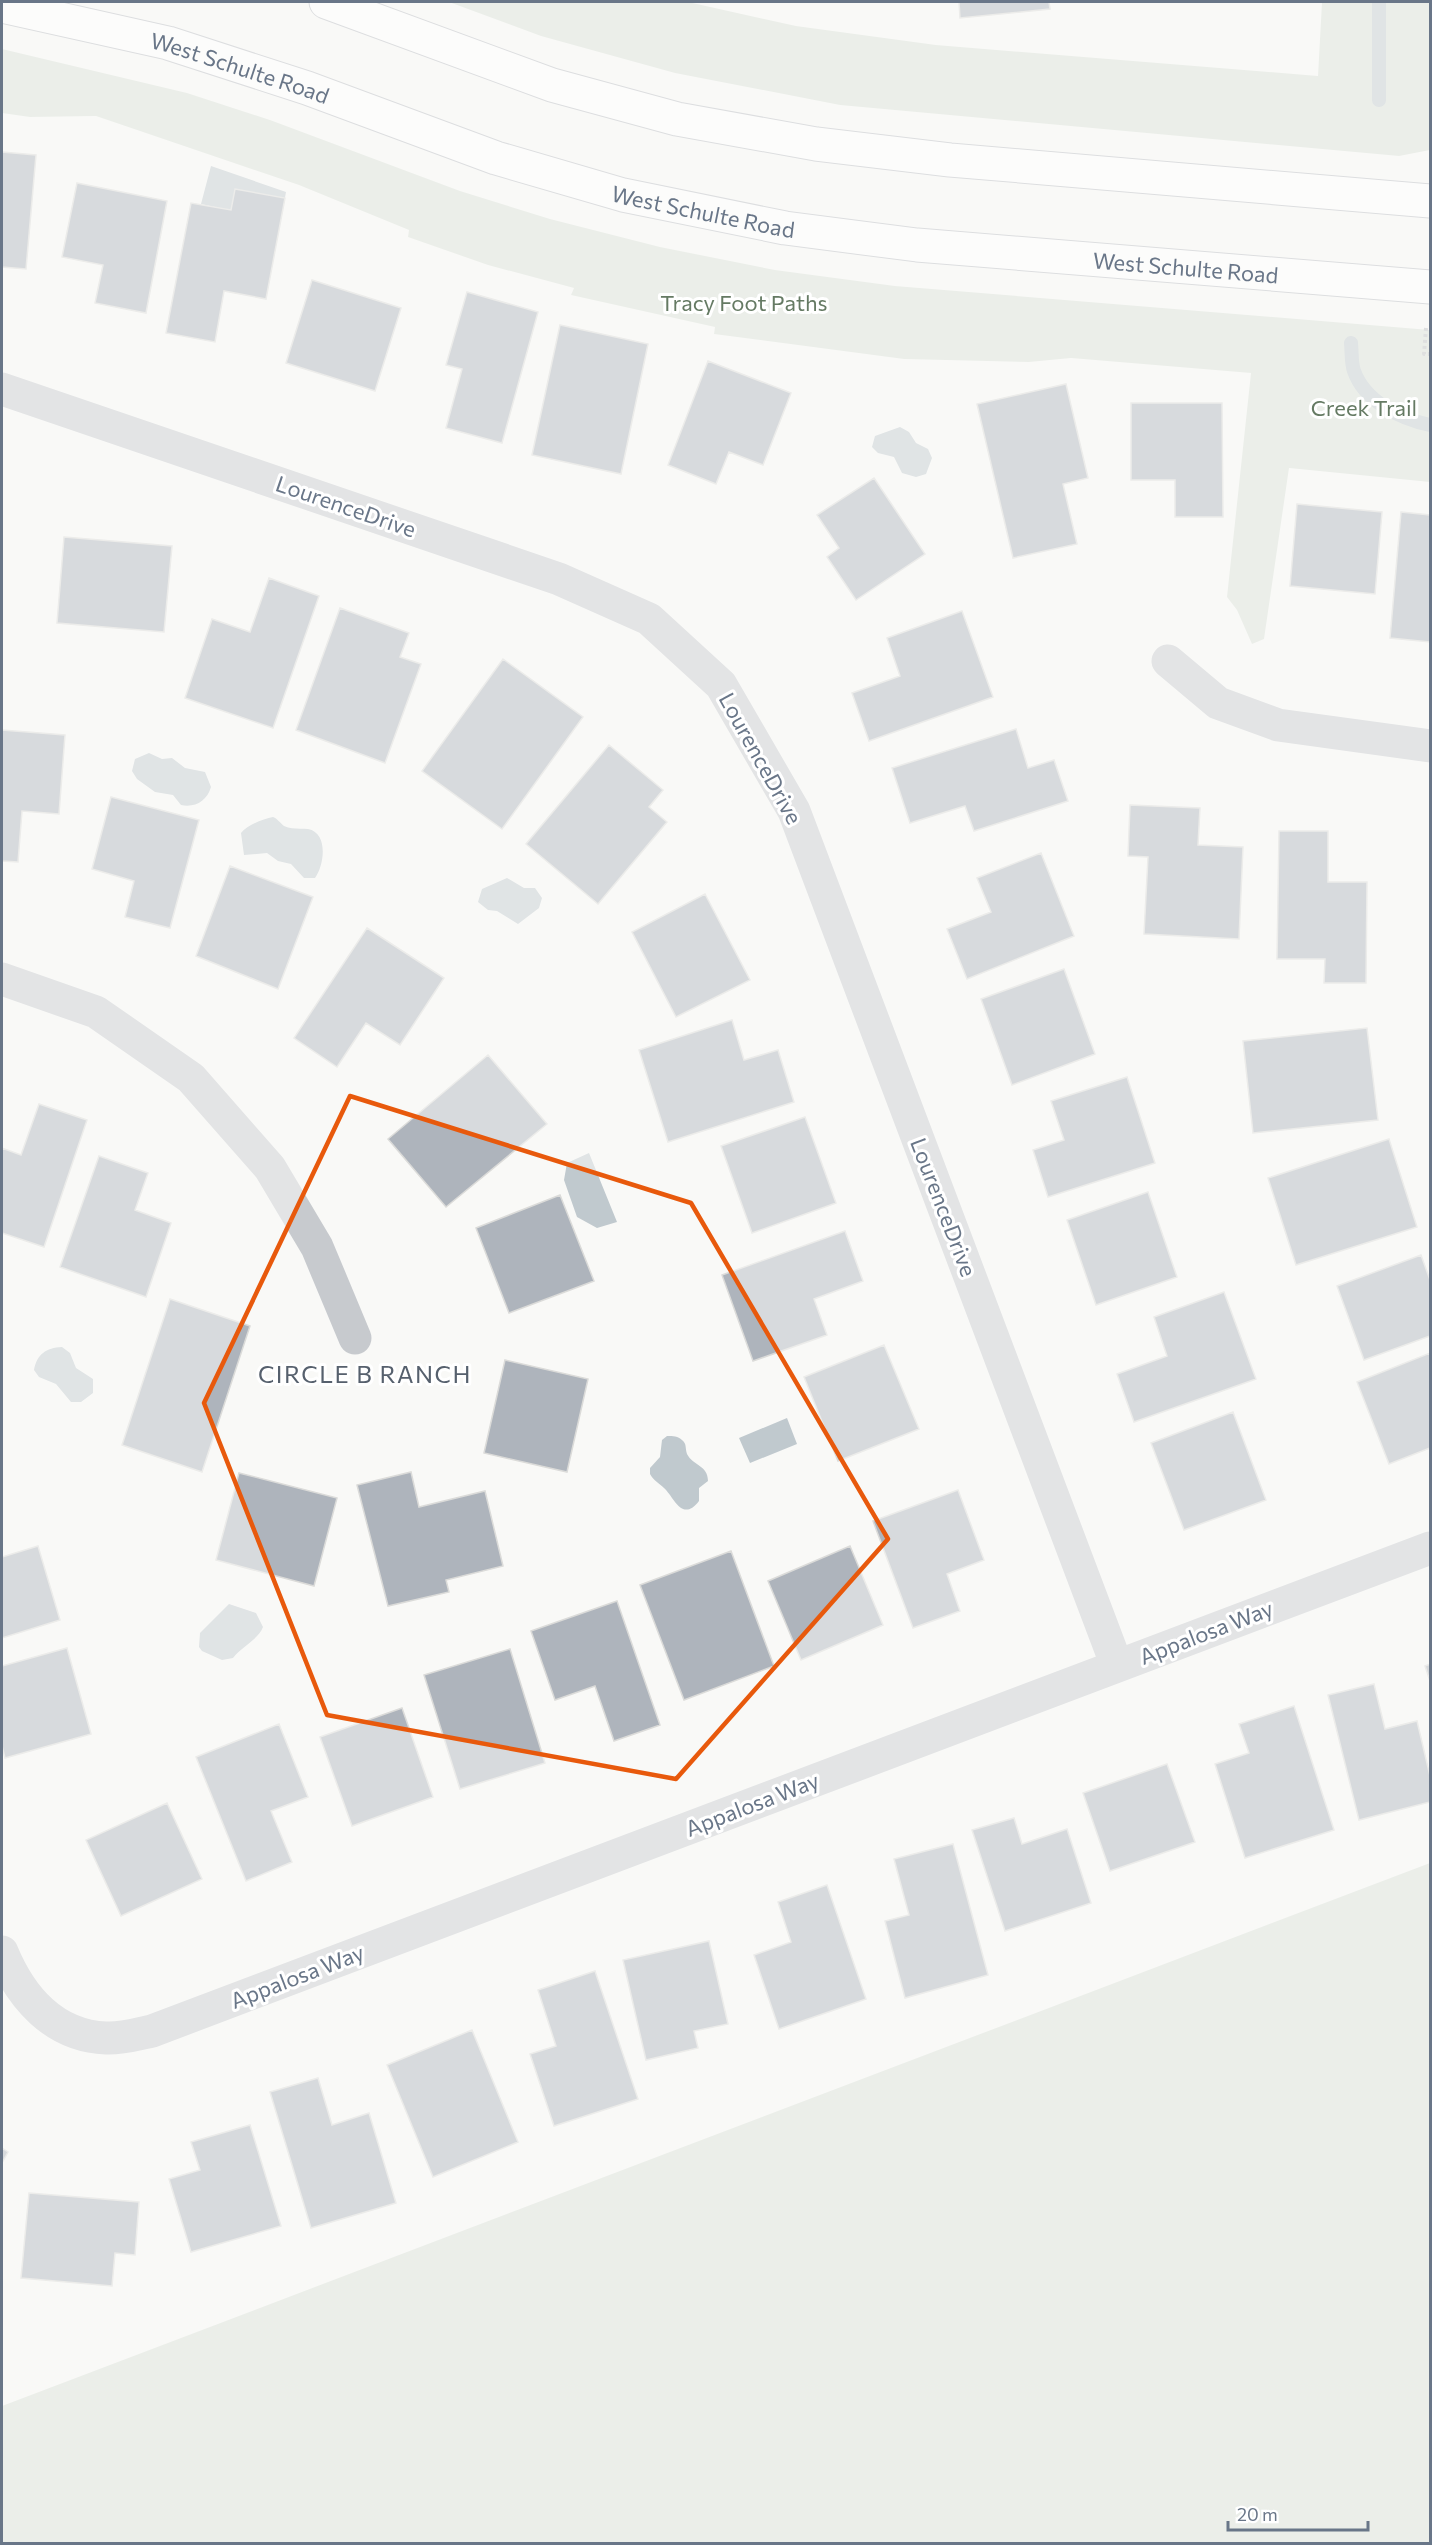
<svg xmlns="http://www.w3.org/2000/svg" width="1432" height="2545" font-family="Commissioner,sans-serif">
  <style>
    .green { fill: #dae1d8 }
    .water { fill: #c0c9ce }
    .lines { fill: none; stroke-linecap: round; stroke-linejoin: round }
    .stream { stroke: #c0c9ce; stroke-width: 14 }
    .building { fill: #aeb4bc; stroke: #dbdbd9; stroke-width: 1.5 }
    .secondary-casing { stroke: #babdc3; stroke-width: 35 }
    .path { stroke: #bfc1c4; stroke-width: 4; stroke-dasharray: 3 3; stroke-linecap: butt }
    .street { stroke: #c7cace; stroke-width: 33 }
    .secondary { stroke: #fff; stroke-width: 33 }
    .marked { fill: none; stroke: #e8590c; stroke-width: 4.5; stroke-linejoin: round }
    .labels { text-anchor: middle; dominant-baseline: central; stroke-width: 6; stroke-linejoin: round; paint-order: stroke }
    .street-label { font-size: 22px; fill: #697688; stroke: #fff }
    .park-label { font-size: 22px; fill: #657a63; stroke: #fff }
    .neighbourhood-label { font-size: 24px; letter-spacing: 1.5px; fill: #56606d; stroke: #fff }
  </style>
  <rect width="100%" height="100%" fill="#f9f9f7"/>
  <path class="green" d="M449 2H688L796 26 936 45 1318 76 1322 2H1430V150L1399 156 840 105 675 73 541 36Z
    M2 49 187 93 270 120 460 191 550 219 660 247 775 270 895 286 1430 330V482L1289 468 1264 639 1252 644 1237 610 1227 597 1251 373 1071 358 1029 362 904 359 714 334 715 327 571 295 574 288 488 265 408 237 409 230 299 185 96 116 30 117 2 113Z
    M1430 1863V2543H2V2406Z"/>
  <path class="water" d="M211 166 286 192 282 214 238 212 201 204Z
    M900 427 909 432 916 443 928 449 932 458 926 474 916 477 902 473 894 457 878 453 872 447 875 436Z
    M149 753 162 759 172 758 185 768 205 772 211 787C207 801 195 808 181 805L173 795 155 792 137 779 132 771 135 759Z
    M273 817C278 819 280 823 284 826 292 830 300 828 308 829 329 833 324 866 315 878H304L291 864 278 861 267 853 244 855 241 833C247 825 263 819 273 817Z
    M507 878 524 888H535L542 898 539 908 518 924 497 911 488 910 478 902 482 889Z
    M589 1153 617 1222 597 1228 577 1217 564 1180 567 1163Z
    M62 1347 70 1353 76 1368 93 1379V1393L81 1402H71L56 1384 39 1377 34 1370C37 1354 46 1348 62 1347Z
    M787 1418 797 1444 750 1463 739 1438Z
    M667 1436C673 1436 678 1436 682 1440 687 1444 685 1448 687 1454 693 1466 708 1465 708 1481L699 1488V1501C682 1523 674 1497 664 1488 659 1483 654 1481 650 1474V1468L660 1457 662 1440Z
    M229 1604 256 1613 263 1627C258 1640 242 1646 233 1658L222 1660 202 1651 199 1647 200 1633Z"/>
  <g class="lines">
    <path class="stream" d="M1379 100V2
      M1351 343C1352 352 1351 363 1354 371 1365 402 1401 419 1430 425"/>
  </g>
  <path class="building" d="M959 2H1049L1050 9 960 18Z
    M2 152 36 155 26 269 2 267Z
    M77 183 167 201 146 313 95 303 103 265 62 257Z
    M235 189 285 198 266 299 224 291 215 342 166 333 191 203 231 210Z
    M312 280 401 308 375 391 286 363Z
    M467 292 538 312 502 443 446 428 462 369 446 365Z
    M560 325 648 344 621 474 532 455Z
    M708 361 791 393 763 465 729 452 716 484 668 465Z
    M1066 384 1088 478 1063 484 1077 544 1013 558 977 404Z
    M1131 403H1222L1223 517H1175V480H1131Z
    M874 478 925 554 856 600 827 557 839 548 817 515Z
    M1297 504 1382 512 1375 594 1290 586Z
    M1401 512 1430 515V642L1390 638Z
    M64 537 172 546 164 632 57 623Z
    M269 578 319 596 273 728 185 698 212 619 250 632Z
    M340 608 409 633 400 657 421 664 385 763 296 730Z
    M962 611 993 697 869 741 852 693 900 676 887 638Z
    M503 659 583 717 502 829 422 771Z
    M1016 729 1028 768 1054 760 1068 801 974 831 965 806 910 823 892 768Z
    M2 730 65 735 59 814 22 811 18 862 2 861Z
    M609 745 663 790 649 807 667 822 598 904 526 844Z
    M111 797 199 820 170 928 125 917 134 881 92 869Z
    M1130 805 1200 808 1198 845 1243 847 1239 939 1144 934 1148 857 1128 856Z
    M1279 831H1328V882H1367L1366 983H1324L1325 959H1277Z
    M1041 853 1074 936 967 979 947 929 991 912 977 878Z
    M230 866 313 897 278 989 196 956Z
    M705 894 750 980 676 1017 632 932Z
    M367 928 444 978 400 1045 366 1023 337 1067 294 1038Z
    M1064 969 1095 1054 1012 1085 981 999Z
    M732 1020 744 1060 778 1050 794 1102 668 1142 639 1050Z
    M1367 1028 1378 1120 1253 1133 1243 1041Z
    M488 1055 547 1124 446 1207 388 1139Z
    M1127 1077 1155 1163 1048 1197 1033 1150 1064 1140 1051 1101Z
    M39 1104 87 1120 44 1247 2 1233V1148L21 1155Z
    M805 1117 836 1203 752 1233 721 1146Z
    M1389 1139 1417 1227 1296 1265 1268 1178Z
    M99 1156 148 1173 135 1210 171 1223 146 1297 60 1267Z
    M1148 1192 1177 1277 1096 1305 1067 1220Z
    M560 1195 594 1281 509 1313 476 1228Z
    M845 1231 863 1281 814 1299 827 1335 753 1361 722 1275Z
    M1421 1255 1430 1280V1336L1364 1360 1337 1286Z
    M1224 1292 1256 1379 1134 1422 1117 1374 1167 1356 1154 1317Z
    M170 1299 250 1326 202 1472 122 1445Z
    M884 1345 919 1429 838 1461 804 1377Z
    M1430 1353V1448L1389 1464 1357 1382Z
    M505 1360 588 1379 567 1472 484 1453Z
    M1233 1412 1266 1500 1184 1530 1151 1443Z
    M411 1472 419 1507 485 1491 503 1566 446 1580 449 1592 388 1606 357 1485Z
    M239 1473 337 1498 314 1586 216 1560Z
    M958 1490 984 1560 947 1574 960 1611 913 1628 873 1521Z
    M38 1546 60 1620 2 1638V1557Z
    M850 1546 883 1625 801 1660 768 1581Z
    M731 1551 774 1666 684 1700 640 1585Z
    M617 1601 660 1725 614 1741 595 1686 555 1700 531 1631Z
    M67 1648 91 1734 5 1758 2 1746V1666Z
    M510 1649 545 1763 460 1789 424 1675Z
    M1430 1664V1681L1425 1666Z
    M1374 1684 1385 1729 1417 1721 1430 1776V1802L1359 1820 1328 1695Z
    M1294 1706 1334 1830 1245 1858 1215 1764 1249 1753 1239 1724Z
    M402 1708 433 1797 352 1826 320 1737Z
    M279 1724 308 1797 271 1811 292 1862 246 1881 196 1757Z
    M1167 1764 1195 1842 1110 1871 1083 1793Z
    M167 1803 202 1879 121 1916 86 1840Z
    M1014 1818 1022 1844 1067 1829 1091 1903 1005 1931 972 1830Z
    M953 1844 988 1975 905 1998 885 1921 909 1915 894 1859Z
    M827 1885 866 1999 779 2029 754 1955 791 1942 778 1902Z
    M709 1941 728 2024 694 2031 698 2048 646 2060 623 1960Z
    M595 1971 638 2099 554 2126 530 2054 556 2046 538 1990Z
    M472 2030 518 2142 433 2177 387 2065Z
    M318 2078 332 2125 369 2113 396 2203 311 2228 270 2092Z
    M250 2125 281 2226 191 2252 169 2179 200 2170 191 2142Z
    M2 2148 8 2152 2 2163Z
    M29 2193 139 2202 135 2255 115 2253 112 2286 21 2278Z"/>
  <g class="lines">
    <defs>
      <g id="secondary">
        <path d="M326 2 552 85 677 119 816 144 950 160 1430 201"/>
        <path id="s1" d="M2 6 168 43 307 88 496 158 623 195 785 228 917 245 1430 287"/>
      </g>
    </defs>
    <use href="#secondary" class="secondary-casing"/>
    <path class="path" d="M1426 328 1424 354H1430"/>
    <path class="street" d="M2 389 559 579 649 619 721 685 794 811 1117 1666
      M1168 661 1218 703 1278 725 1430 746
      M2 979 96 1012 191 1078 270 1168 317 1247 355 1338
      M2 1952C21 1998 54 2036 106 2038 121 2039 137 2034 152 2031L1430 1548"/>
    <use href="#secondary" class="secondary"/>
  </g>
  <path d="M0 0H1432V2545H0ZM350 1096 691 1203 888 1539 676 1779 327 1715 204 1403Z" fill="#f9f9f7" fill-opacity=".55" fill-rule="evenodd"/>
  <path class="marked" d="M350 1096 691 1203 888 1539 676 1779 327 1715 204 1403Z"/>
  <g class="labels">
    <g class="street-label">
      <text stroke="none"><textPath href="#s1" startOffset="246">West Schulte Road</textPath></text>
      <text stroke="none"><textPath href="#s1" startOffset="732">West Schulte Road</textPath></text>
      <text stroke="none"><textPath href="#s1" startOffset="1218">West Schulte Road</textPath></text>
      <text transform="translate(346 506) rotate(19)">LourenceDrive</text>
      <text transform="translate(761 758) rotate(61)">LourenceDrive</text>
      <text transform="translate(944 1207) rotate(69)">LourenceDrive</text>
      <text transform="translate(1206 1632) rotate(-21)">Appalosa Way</text>
      <text transform="translate(752 1804) rotate(-21)">Appalosa Way</text>
      <text transform="translate(297 1976) rotate(-21)">Appalosa Way</text>
    </g>
    <g class="park-label">
      <text x="744" y="302">Tracy Foot Paths</text>
      <text x="1364" y="407">Creek Trail</text>
    </g>
    <g class="neighbourhood-label">
      <text x="365" y="1373">CIRCLE B RANCH</text>
    </g>
  </g>
  <rect width="1432" height="2545" fill="none" stroke="#697688" stroke-width="6"/>
  <path d="M1228 2521v9h140v-9" fill="none" stroke="#697688" stroke-width="3"/>
  <text x="1237" y="2521" font-size="18" fill="#697688" stroke="#ffffff" stroke-width="4.5" paint-order="stroke">20 m</text>
</svg>
